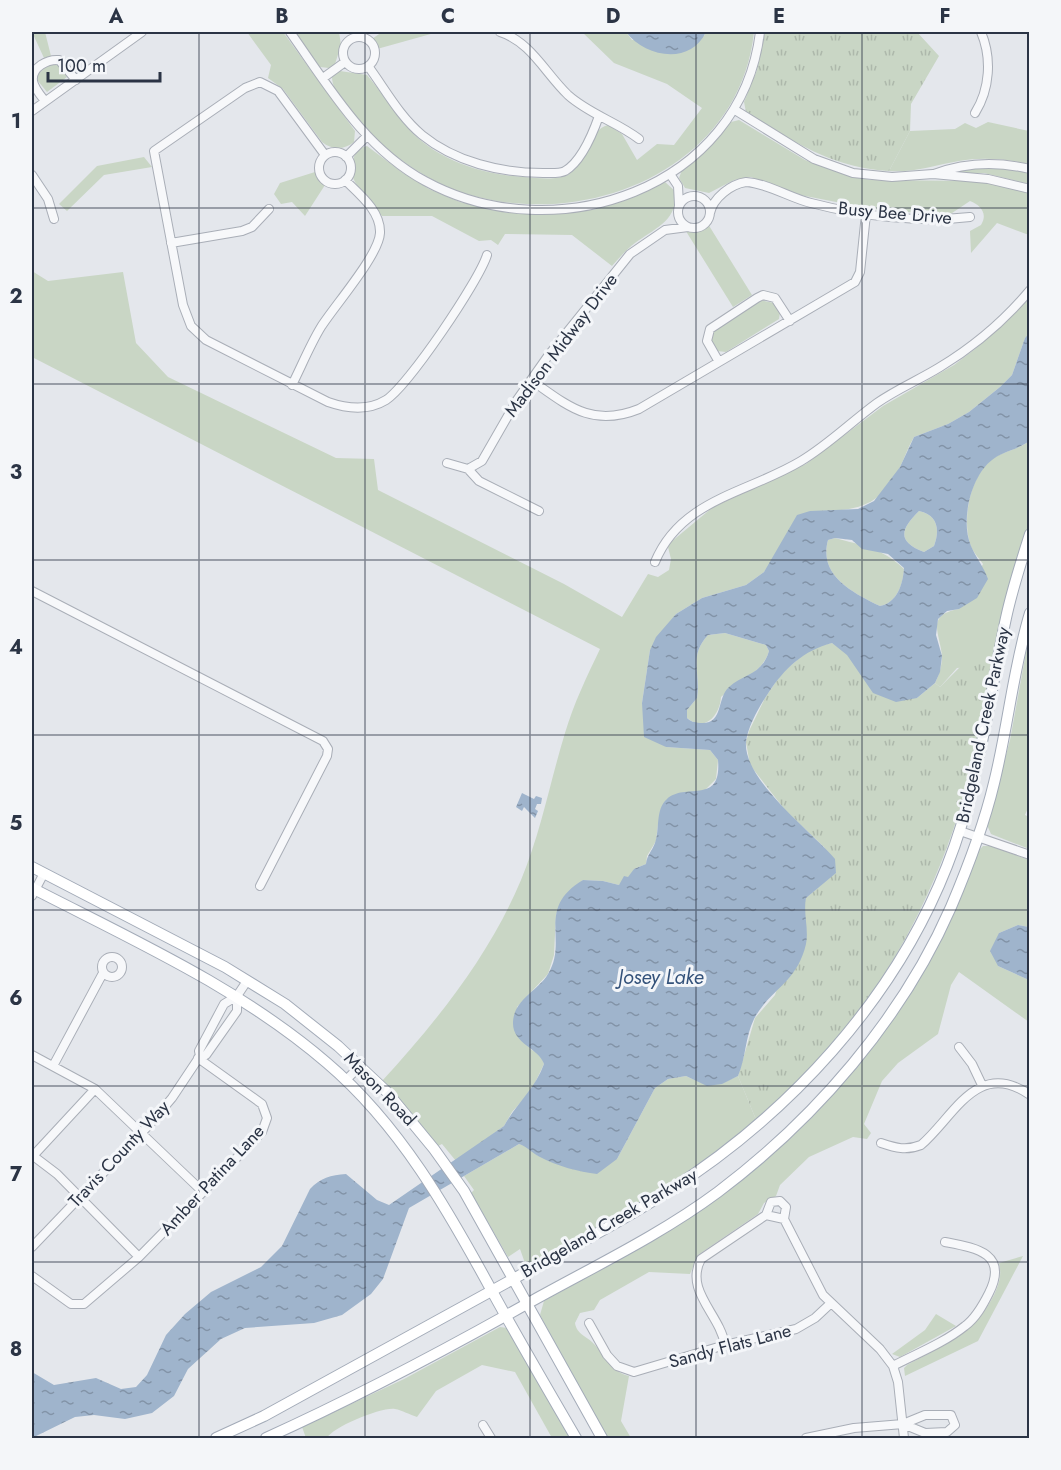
<svg xmlns="http://www.w3.org/2000/svg" width="1061" height="1470" font-family="Jost,sans-serif">
  <style>
    .green { fill: #c9d6c5 }
    .park { fill: url(#park-tufts) }
    .water { fill: url(#water-ripples); fill-rule: evenodd }
    .lines { fill: none; stroke-linecap: round; stroke-linejoin: round }
    .minor-casing { stroke: #a9aeb7; stroke-width: 10 }
    .major-casing { stroke: #a3abb8; stroke-width: 12 }
    .minor { stroke: #f7f8fa; stroke-width: 8 }
    .major { stroke: #fff; stroke-width: 10 }
    .grid { fill: none; stroke: #2b3445; stroke-width: 1.5; stroke-opacity: 0.55 }
    .labels { text-anchor: middle; dominant-baseline: central; stroke-width: 6; stroke-linejoin: round; paint-order: stroke }
    .street-label { font-size: 18px; fill: #2b3445; stroke: #f4f6f9 }
    .water-label { font-size: 20px; font-style: italic; fill: #34527a; stroke: #f4f6f9 }
    .neatline { fill: none; stroke: #2b3445; stroke-width: 2 }
    .grid-label { font-size: 20px; text-anchor: middle; font-weight: bold; fill: #2b3445 }
  </style>
  <defs>
    <pattern id="park-tufts" width="24" height="20" patternUnits="userSpaceOnUse" patternTransform="scale(1.5)"><rect width="24" height="20" fill="#c9d6c5"/><path d="M3 7l-1-3M5 7V3M7 7l1-3M15 17l-1-3M17 17v-4M19 17l1-3" fill="none" stroke="#adb8ab"/></pattern>
    <pattern id="water-ripples" width="26" height="14" patternUnits="userSpaceOnUse" patternTransform="scale(1.5)"><rect width="26" height="14" fill="#9fb4cc"/><path d="M2 4q2-2 4 0t4 0M15 11q2-2 4 0t4 0" fill="none" stroke="#8293a7"/></pattern>
  </defs>
  <rect width="100%" height="100%" fill="#e4e7ec"/>
  <path class="green" d="M32 32H45L51 56 44 58Z
    M247 32H283L355 131 354 142C344 150 332 150 322 142L283 89 268 78 271 65Z
    M295 32H339L341 45 335 64 329 68 320 67Z
    M382 32H438L377 49 372 39Z
    M582 32H626L632 40 704 36 706 32H754C740 164 597 227 478 197 434 187 394 158 363 126 352 115 332 93 332 77L340 71 367 75C381 91 392 110 406 126 434 159 482 175 524 177 538 178 557 181 569 174 587 163 588 130 608 125L622 134 637 160 657 144 674 145 702 108 667 84 614 63Z
    M50 63H58L67 77 47 92 38 81 37 75Z
    M739 120 805 160 849 176 871 180 979 181 1029 192V235L997 223 971 253 970 231 981 225C988 214 981 205 970 201L949 215 877 210 795 194 751 177 734 180 709 193 685 188 679 178 682 170 707 150 731 122Z
    M988 122 1029 131V164C1006 159 983 157 959 161 936 165 913 173 889 171L910 131 955 129 965 123 976 128Z
    M367 146 403 173 429 189 460 202 508 213 560 214 597 209 634 197 665 182 675 191C679 220 655 228 635 243 627 249 619 258 612 266L572 235 505 234 498 245 491 240 479 241 432 216H382C375 208 360 191 355 182 348 170 352 148 367 146Z
    M144 157 152 167 104 175 67 211 59 204 97 166Z
    M971 167H1001L1029 172V184L984 173H954V170Z
    M315 172 325 185 305 216 292 202 281 204 274 194 280 183Z
    M708 224 752 295 733 307 684 228 698 230Z
    M32 271 48 281 123 272 136 343 168 377 336 458 374 459 378 490 564 584 622 617 648 574 658 577 669 570 671 559 668 547 671 542 713 507 806 464 883 406 954 365 975 349 1029 298V333L1025 338 1012 375 1000 387 969 412 948 424 914 437C908 447 905 457 900 467 880 510 852 511 810 511L764 572 746 585 702 598 676 614 650 650 642 703 666 747 710 750 718 760 716 779 704 791 691 793 658 824 656 841 647 856 646 864 634 869 632 874 619 885 603 881 583 880 556 914 554 955 548 974 517 1007 530 1049 541 1055 544 1064 531 1091 512 1112 504 1126 456 1161 442 1144 438 1146 382 1081C437 1021 489 956 521 880 541 832 550 782 565 733 574 703 587 676 600 649L32 357Z
    M760 300 774 303 780 312 779 319 726 352 717 351 711 340 712 332Z
    M1029 441V526L1021 549 993 665 957 668 940 687 935 683C939 675 942 666 942 656 940 633 925 615 959 609L983 564C979 558 972 551 970 544 962 517 970 477 992 459 1003 451 1018 450 1029 441Z
    M919 511C938 515 940 530 934 546L924 552C896 541 901 529 919 511Z
    M835 538C860 545 883 548 904 569 903 584 897 603 880 606 854 593 818 576 828 540Z
    M725 633 766 645 769 651C763 673 737 681 721 697 720 715 705 733 687 718V710L697 698C701 672 688 657 708 635Z
    M1029 636 1030 803 1025 815 1029 817V849L991 834 987 825 1010 740Z
    M983 846H991L1029 860V927L1018 925 999 933 998 966 1029 980V1022L959 972 951 985 938 1034 898 1063 882 1081 864 1124 871 1133 867 1139 853 1137 809 1157 780 1185 776 1196 764 1203 758 1214 698 1255 690 1274 649 1272 600 1300 594 1310 580 1313 575 1323C577 1335 587 1336 594 1344 607 1357 609 1371 629 1376L621 1421 631 1438H606L540 1315 544 1301 664 1234 751 1172 896 1014 978 851Z
    M686 1076C709 1087 714 1087 738 1076L757 1122 710 1158 658 1194 526 1266 520 1249 508 1257 471 1193 474 1190 464 1176 519 1144 528 1147 538 1156 617 1159 655 1088 668 1079Z
    M1023 1256 978 1341 905 1376 904 1368 907 1365C945 1344 973 1336 994 1295 999 1284 1002 1275 999 1263Z
    M936 1314 956 1326 900 1357 892 1354 925 1330Z
    M500 1327 507 1328 573 1438H552L515 1372 482 1365 436 1391 417 1417C410 1415 402 1410 395 1409 381 1407 333 1427 327 1438H306L302 1427 404 1379Z"/>
  <path class="park" d="M765 32H917L939 56 911 104 910 131 889 171C830 167 795 142 746 112L744 102 757 70Z
    M832 643 917 698 935 683 940 687 966 661 993 665C971 807 925 936 831 1047 809 1073 781 1097 757 1122L738 1076 755 1018 775 995 806 898 836 872 824 847 785 810 750 765 746 742 749 731 765 698 781 674 804 654 818 646Z"/>
  <path class="water" d="M626 32H706C690 66 645 57 626 32Z
    M1029 333V441C1018 450 1002 451 992 460 971 476 960 521 971 546 976 558 984 567 988 579L977 598 959 609 947 611 938 619 936 635 942 656 940 672 935 683 917 698 896 702 873 693 847 655 832 643C804 650 784 669 769 692 760 705 748 726 746 742 743 780 812 832 835 859L836 873 806 898C803 913 809 929 806 944 797 983 770 989 754 1019 745 1037 746 1058 738 1076L722 1084 707 1086 686 1076 668 1079 655 1088 617 1159 597 1174C579 1172 557 1166 540 1157 532 1153 528 1147 519 1144L409 1208 383 1279 371 1294 342 1315 314 1323 245 1328 221 1339 188 1369 174 1396 152 1413 125 1419 94 1415 75 1417 32 1438V1372L54 1385 96 1378 121 1389 136 1387 147 1375 166 1335 185 1314 211 1292 261 1267 282 1246 310 1189C320 1178 331 1175 346 1174L377 1200 389 1205 504 1126C516 1104 535 1089 544 1064 538 1047 512 1044 513 1022 514 999 538 991 548 974 569 940 535 909 583 880L603 881 619 885 624 876 628 877 634 869 646 864C647 855 652 851 655 843 660 830 655 809 667 799 686 782 722 806 718 760L710 750 666 747 644 737 642 703 650 650 656 637 676 614 702 598 746 585 764 572 797 515 810 511 858 509 874 501 900 467 914 437 948 424 969 412 1000 387 1012 375 1025 338ZM919 511C938 515 940 530 934 546L924 552C896 541 901 529 919 511ZM835 538 852 540 862 549 888 554 904 568C903 584 897 603 880 606 854 593 818 576 828 540ZM725 633 766 645 769 651C762 675 744 674 729 687 716 699 724 725 700 723 694 722 691 722 687 718V710L697 698C701 672 688 657 708 635Z
    M522 793 534 799 536 796 542 798 541 804H537L535 809 538 811 535 818 524 807 522 811 516 807Z
    M1018 925 1029 927V980L998 966 990 951 999 933Z"/>
  <g class="lines">
    <defs>
      <path id="minor" d="M290 32C329 87 364 148 425 181 555 252 741 189 760 32
        M500 32C531 42 545 73 568 95 589 114 617 122 639 139
        M343 53a16 16 0 1 1 32 0a16 16 0 1 1-32 0Z
        M368 66C385 89 400 117 422 135 455 162 501 173 543 173 550 173 559 174 565 171 582 161 593 133 599 116
        M323 78 345 62
        M45 101C41 96 34 88 33 81 31 67 48 59 59 60L76 80
        M735 110 814 159 853 173 892 177 933 174 988 179 1030 189
        M32 111 142 32
        M975 113C990 89 992 58 981 32
        M319 168a16 16 0 1 1 32 0a16 16 0 1 1-32 0Z
        M325 155 278 91 260 82 245 88 154 151 183 305 191 326 206 340 328 402C348 409 368 411 386 400 408 386 479 281 487 255
        M346 157 367 136
        M670 174 678 186 679 205
        M934 174C966 162 996 161 1030 169
        M32 175 48 199 54 219
        M678 212a16 16 0 1 1 32 0a16 16 0 1 1-32 0Z
        M710 213C713 198 731 184 746 182 767 183 790 198 811 203 861 216 919 223 970 217
        M171 243 242 231 252 227 269 209
        M719 362 707 341 710 329 757 298 763 295 775 298 790 321
        M531 380C568 406 592 428 639 409L855 282 860 272 866 214
        M292 385C302 365 310 345 321 327 335 305 379 255 380 233 381 211 359 194 345 180
        M447 463 468 469 479 481 539 511
        M468 469 482 461 517 400 548 356 630 254 665 230 688 227
        M655 562C681 499 748 493 801 461 828 445 851 422 877 403 897 389 919 380 940 367 973 347 1005 320 1030 290
        M32 591 323 741 328 749 327 756 260 886
        M960 831 1030 855
        M32 896 44 873
        M102 967a10 10 0 1 1 20 0a10 10 0 1 1-20 0Z
        M959 1047 972 1064 982 1085
        M32 1055 95 1089 203 1192
        M200 1056 206 1055 237 1011V996
        M53 1066 103 973
        M346 1080 360 1066
        M881 1143C896 1148 906 1151 921 1145 954 1117 977 1058 1030 1095
        M32 1155 57 1174 139 1257
        M32 1157 95 1089
        M766 1215 784 1219 823 1295 880 1349 893 1366 898 1382 904 1438
        M766 1215 771 1202 780 1201 786 1207 784 1219
        M32 1247 149 1125 172 1098 200 1056 199 1051 224 1004 237 996 247 981
        M32 1276 71 1304H84L139 1257 262 1132 267 1118 262 1104 198 1058
        M589 1323 607 1355 617 1366 634 1372 725 1345 796 1329 815 1318 830 1304
        M725 1345C720 1314 684 1291 701 1259L766 1215
        M893 1366C916 1354 944 1343 965 1326 976 1318 983 1305 989 1293 1009 1253 976 1248 945 1242
        M483 1425 491 1438
        M806 1438 854 1428 903 1424 925 1415H951L955 1425 947 1432 925 1433 903 1424"/>
      <path id="major" d="M32 867 225 967 285 1004 338 1046 387 1092 434 1149 464 1191 602 1438
        M32 888C133 940 240 988 327 1063 400 1125 448 1210 493 1293 520 1342 548 1390 576 1438
        M216 1438 264 1416C348 1370 432 1324 515 1278 566 1250 618 1224 667 1192 788 1115 894 1001 947 866 979 786 988 702 1006 618 1012 590 1021 562 1030 534
        M266 1438C357 1397 445 1350 532 1301 595 1266 660 1235 718 1192 815 1119 902 1019 951 907 968 867 984 825 994 783 1008 727 1013 669 1030 613"/>
    </defs>
    <use href="#minor" class="minor-casing"/>
    <use href="#major" class="major-casing"/>
    <use href="#minor" class="minor"/>
    <use href="#major" class="major"/>
  </g>
  <path class="grid" d="M199 32V1438M365 32V1438M530 32V1438M696 32V1438M862 32V1438M32 208H1030M32 384H1030M32 560H1030M32 735H1030M32 910H1030M32 1086H1030M32 1262H1030"/>
  <g class="labels">
    <g class="street-label">
      <text transform="translate(895 213) rotate(5)">Busy Bee Drive</text>
      <text transform="translate(561 345) rotate(-53)">Madison Midway Drive</text>
      <text transform="translate(983 725) rotate(-78)">Bridgeland Creek Parkway</text>
      <text transform="translate(380 1089) rotate(46)">Mason Road</text>
      <text transform="translate(119 1154) rotate(-47)">Travis County Way</text>
      <text transform="translate(212 1180) rotate(-47)">Amber Patina Lane</text>
      <text transform="translate(609 1223) rotate(-30)">Bridgeland Creek Parkway</text>
      <text transform="translate(730 1346) rotate(-15)">Sandy Flats Lane</text>
    </g>
    <g class="water-label">
      <text x="661" y="977">Josey Lake</text>
    </g>
  </g>
  <rect width="1061" height="1470" fill="none" stroke="#f4f6f9" stroke-width="66"/>
  <path d="M48 72v9h112v-9" fill="none" stroke="#2b3445" stroke-width="3"/>
  <text x="57" y="72" font-size="18" fill="#2b3445" stroke="#f4f6f9" stroke-width="4.5" paint-order="stroke">100 m</text>
  <rect x="33" y="33" width="995" height="1404" class="neatline"/>
  <g class="grid-label">
    <text x="116" y="23">A</text>
    <text x="282" y="23">B</text>
    <text x="448" y="23">C</text>
    <text x="613" y="23">D</text>
    <text x="779" y="23">E</text>
    <text x="945" y="23">F</text>
    <text x="16" y="128">1</text>
    <text x="16" y="303">2</text>
    <text x="16" y="479">3</text>
    <text x="16" y="654">4</text>
    <text x="16" y="830">5</text>
    <text x="16" y="1005">6</text>
    <text x="16" y="1181">7</text>
    <text x="16" y="1356">8</text>
  </g>
</svg>
